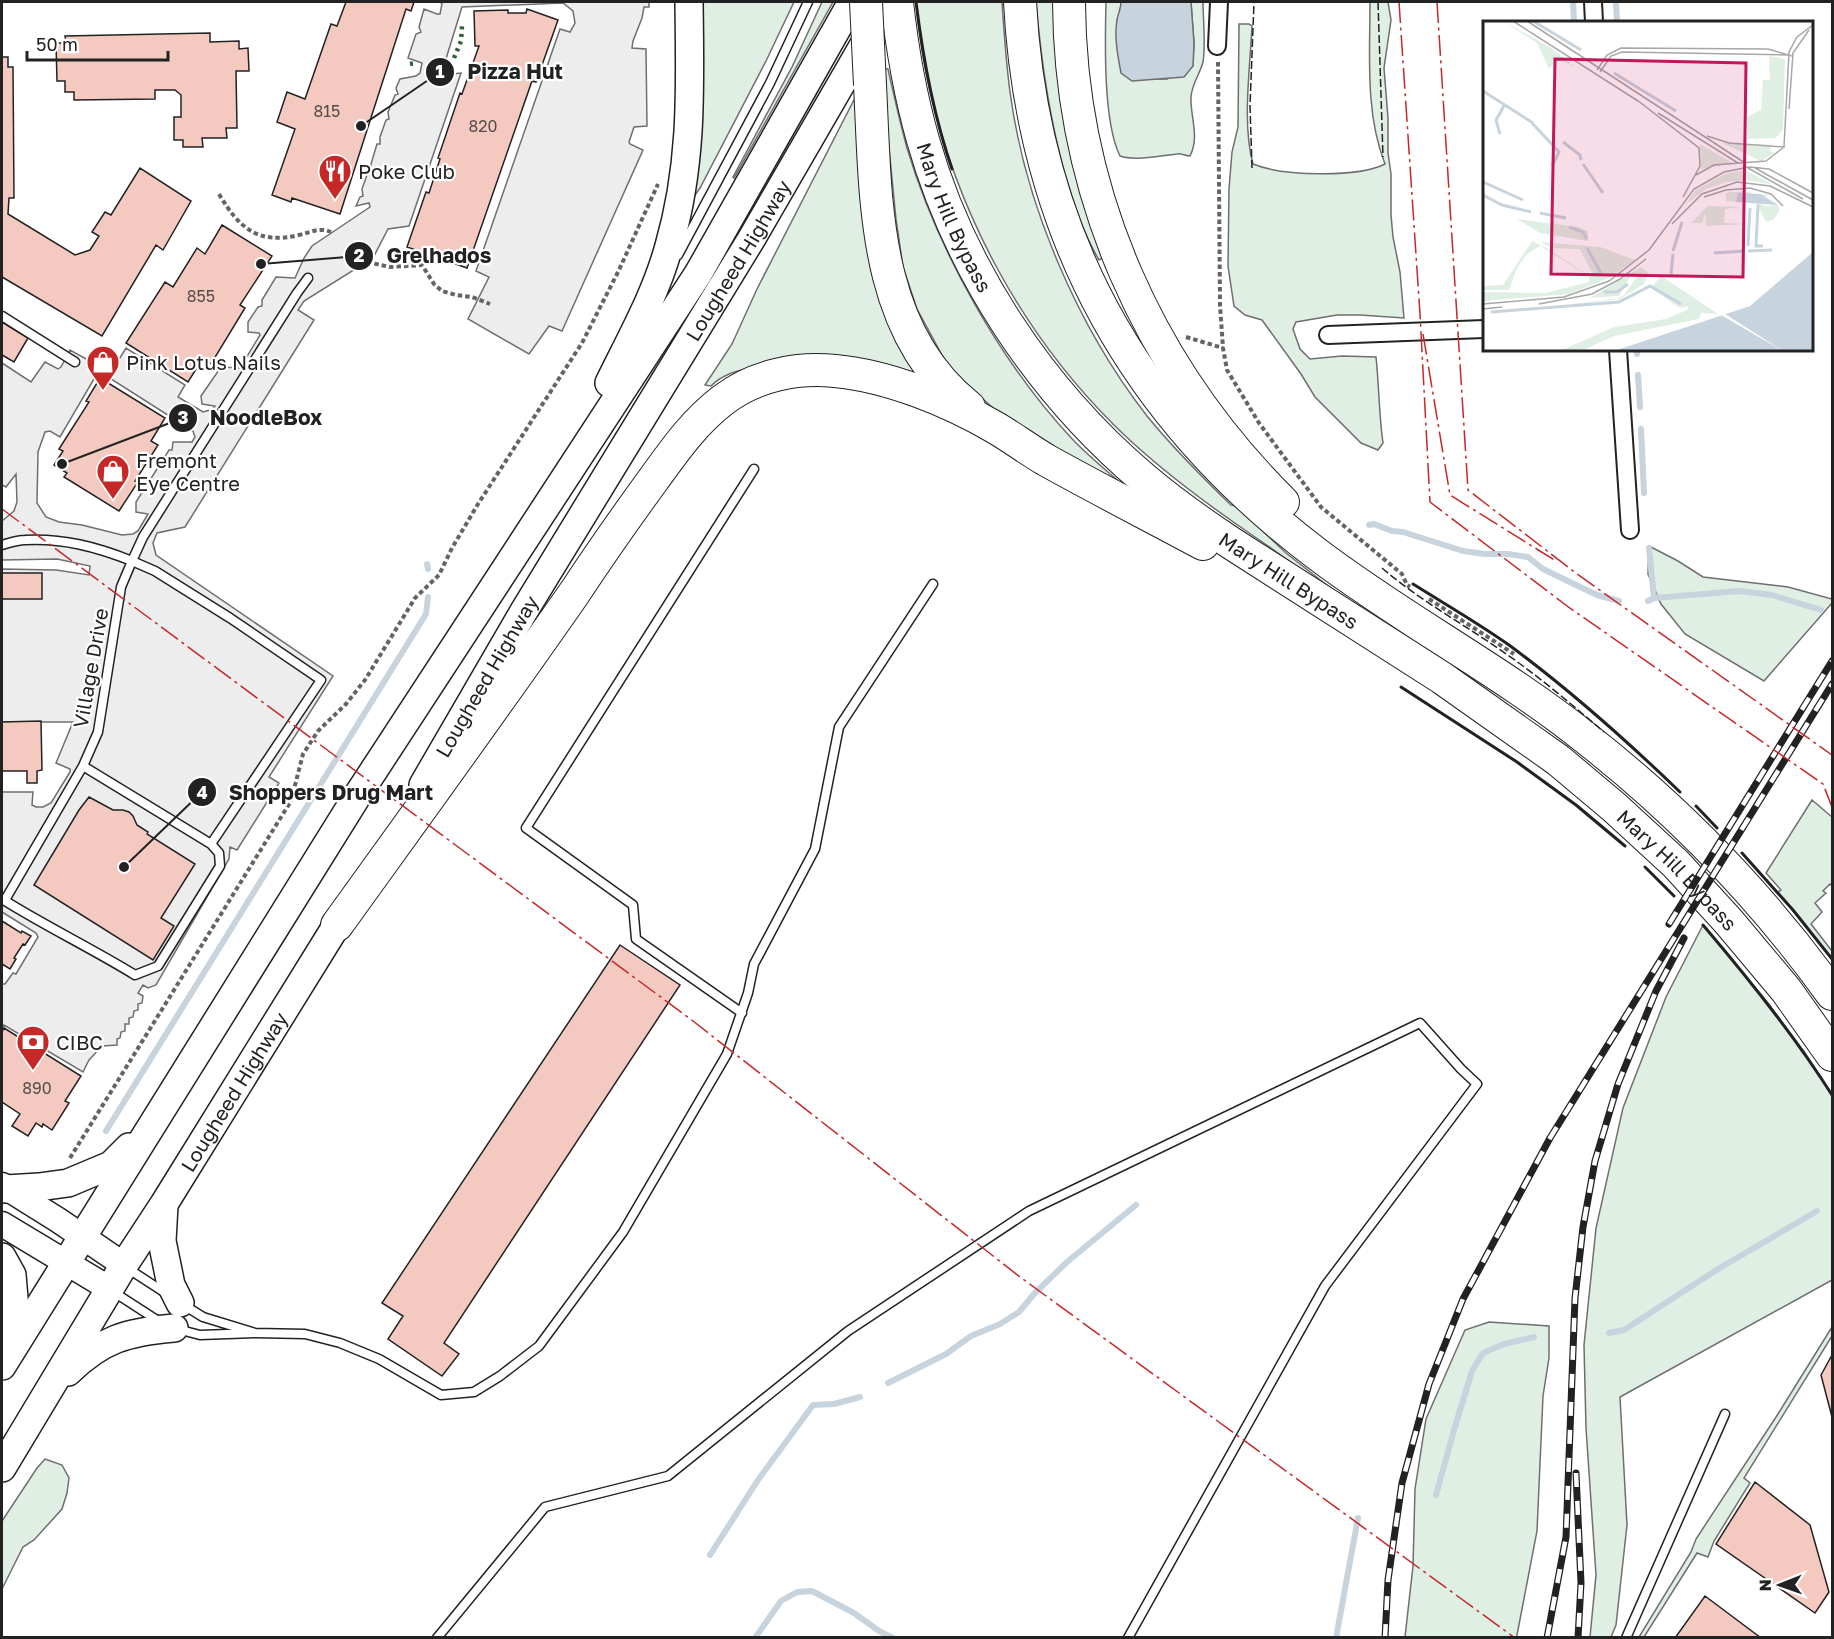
<svg xmlns="http://www.w3.org/2000/svg" width="1834" height="1639" font-family="'Golos Text',sans-serif">
  <style>
    .green { fill: #e0efe3; stroke: #6f6f6f; stroke-width: 1.5 }
    .parking { fill: #ededed; stroke: #6f6f6f; stroke-width: 1.5 }
    .water { fill: #c7d3dd; stroke: #6f6f6f; stroke-width: 1.5 }
    .lines { fill: none; stroke-linecap: round; stroke-linejoin: round }
    .stream { stroke: #c7d3dd; stroke-width: 6 }
    .building { fill: #f3c9c0; stroke: #222; stroke-width: 1.5 }
    .lane-casing { stroke: #222; stroke-width: 11 }
    .street-casing { stroke: #222; stroke-width: 20 }
    .secondary-casing { stroke: #222; stroke-width: 27 }
    .primary-casing { stroke: #222; stroke-width: 30 }
    .highway-casing { stroke: #222; stroke-width: 34 }
    .path { stroke: #646464; stroke-width: 4; stroke-dasharray: 4.5 3; stroke-linecap: butt }
    .lane { stroke: #fff; stroke-width: 8 }
    .street { stroke: #fff; stroke-width: 16 }
    .secondary { stroke: #fff; stroke-width: 24 }
    .primary { stroke: #fff; stroke-width: 27 }
    .highway { stroke: #fff; stroke-width: 32 }
    .rail-casing { stroke: #222; stroke-width: 7 }
    .rail { stroke: #fff; stroke-width: 4.5; stroke-dasharray: 14; stroke-linecap: butt }
    .highway-bridge-casing { stroke: #222; stroke-width: 34; stroke-linecap: butt }
    .highway-bridge { stroke: #fff; stroke-width: 32 }
    .hedge { stroke: #2f5e38; stroke-width: 4.5; stroke-dasharray: 3 4.5; stroke-linecap: butt }
    .fence { stroke: #222; stroke-width: 1.5; stroke-dasharray: 8 3; stroke-linecap: butt }
    .wall { stroke: #222; stroke-width: 3 }
    .power { stroke: #c62828; stroke-width: 1.5; stroke-dasharray: 21 4.5 3 4.5; stroke-linecap: butt }
    .labels { text-anchor: middle; dominant-baseline: central; stroke-width: 4.5; stroke-linejoin: round; paint-order: stroke }
    .number-label { font-size: 16px; fill: #564c4a }
    .poi-label { font-size: 20px; fill: #222; stroke: #fff; text-anchor: start }
    .street-label { font-size: 20px; fill: #222; stroke: #fff }
    .inset-river { fill: none; stroke: #c7d3dd; stroke-width: 3 }
    .inset-road { fill: none; stroke: #a7a7a7; stroke-width: 1.5 }
    .view { fill: #c2185b; fill-opacity: 0.15; stroke: #c2185b; stroke-width: 3 }
    .inset-edge { fill: none; stroke: #222; stroke-width: 3 }
    .leader { fill: none; stroke: #222; stroke-width: 2 }
    .callout-dot { fill: #222; stroke: #fff; stroke-width: 2 }
    .mark-label { font-size: 18px; text-anchor: middle; font-weight: bold; fill: #fff }
    .callout-label { font-size: 21px; text-anchor: middle; font-weight: bold; fill: #222; stroke: #fff; stroke-width: 4.5; stroke-linejoin: round; paint-order: stroke }
  </style>
  <rect width="100%" height="100%" fill="#fff"/>
  <path class="green" d="M702 2H794L766 61 700 188 693 198C705 133 702 67 702 2Z
    M822 2H833L734 178 733 177 792 67Z
    M916 2H1002C1004 32 1006 62 1010 92 1025 204 1077 326 1147 416 1173 448 1202 477 1231 505L1236 506 1286 553 1337 593C1309 577 1282 555 1255 537 1205 503 1156 467 1113 424 1022 333 959 216 930 91 923 62 919 32 916 2Z
    M1036 2H1057L1104 257 1099 260C1083 233 1074 204 1065 174 1049 117 1041 60 1036 2Z
    M1106 2H1121V8L1117 21 1149 79H1167L1193 66 1194 43 1191 2H1203C1203 21 1206 43 1203 62 1200 74 1192 83 1191 97 1190 116 1200 137 1190 156 1185 156 1181 153 1177 154 1161 156 1134 161 1120 156 1103 122 1105 42 1106 2Z
    M1370 2H1388L1391 20 1384 68 1388 118V153L1391 174V215L1393 237 1400 272 1404 318 1360 315H1337L1296 322 1293 329 1300 349 1310 359 1342 356 1376 357C1379 385 1379 415 1383 443L1378 450 1361 443 1315 397 1301 374 1262 320 1245 315 1234 306 1228 266 1229 189 1232 152 1238 127 1239 24H1249L1252 26C1250 69 1242 124 1253 164 1282 176 1357 178 1385 164 1365 113 1370 56 1370 2Z
    M881 67 888 69C894 96 900 122 907 148 938 251 1001 364 1075 442 1094 461 1115 478 1136 496L1002 416 953 372 942 355 917 309 903 267 896 219Z
    M856 96 917 374 753 367C738 371 722 374 711 386L705 385 732 344 757 289Z
    M1649 546 1678 561 1703 577 1788 587 1832 599V603L1764 681 1685 634 1661 604 1648 574Z
    M1812 800 1832 817V886L1830 884 1823 891 1826 893 1815 903 1822 912 1811 924 1832 951V959L1778 892 1781 890 1766 873Z
    M1703 925 1768 1003 1805 1053 1832 1095V1280L1620 1397 1627 1525 1616 1625 1611 1637H1590L1596 1575 1586 1428 1584 1345 1596 1228 1623 1108 1666 997Z
    M1489 1322 1549 1326V1358L1543 1396 1537 1531 1517 1635 1516 1638 1405 1637 1413 1566 1415 1489 1426 1419 1465 1330Z
    M1832 1327V1336L1744 1478 1750 1483 1714 1541 1708 1557 1697 1553 1644 1637H1639L1691 1552 1696 1539 1778 1414Z
    M45 1459 62 1465 69 1478 67 1493 62 1509 34 1540 23 1547 2 1589V1521L37 1468Z"/>
  <path class="parking" d="M440 2H649V7H644L642 18 633 41 632 48 646 49 647 126 634 127 629 142 630 144 643 150 562 331 549 326 529 354 468 319 489 277 476 271 560 29 570 32 575 23 573 11 563 3 462 7 441 75 461 73 409 226 388 229 373 258 304 301 298 310 314 320 185 527 157 533 153 543 156 555 333 676 269 777 279 783 237 850 230 847 229 859 156 985 148 988 143 985 138 993 143 996 142 1003 138 1004V1010L134 1011 133 1017 129 1018V1024H125V1031L121 1032 120 1038 117 1039V1045L102 1046 89 1060 83 1072 4 1025 2 1028V984H5L13 973 16 974 38 937 36 933 2 912V792H33L32 805 36 807H43L51 803 70 772V769L56 763 73 722H2V569L56 570 89 575 90 566 57 559 2 560V521L14 511 17 502 16 474 6 487 2 485V363L31 382 45 362 58 369 61 367 70 350 101 367 60 437 50 431 45 432 38 452 37 503 46 517 59 522 82 525 122 535 133 534 138 531 148 514 136 512V502L169 450H172L173 442H192L195 437 193 431 108 377 126 348 185 385 178 397 203 412 213 409 215 406 202 404 201 396 221 367 240 368 260 335 259 333 248 332V322L258 307 262 306V300L276 277 295 278 304 258 312 246 370 207 369 203 356 206 360 197 363 196 362 189 368 172 371 171V164L377 144H380V137L386 120 389 119 388 112 395 95 398 94 396 88 400 79 416 76 420 73 422 63 408 58 416 34 421 32 419 27 424 9 437 14H440L442 4Z"/>
  <path class="water" d="M1121 2H1191L1194 43 1193 66 1184 77 1132 81 1121 73C1118 57 1114 37 1117 20 1118 13 1121 9 1121 2Z"/>
  <g class="lines">
    <path class="stream" d="M1573 2 1574 22
      M1616 2 1617 22
      M1637 350V354
      M1638 375 1640 407
      M1641 429 1644 493
      M1369 525 1374 524 1392 531 1403 532 1463 551 1485 554H1508L1528 557 1543 569 1576 585 1597 595 1619 601
      M1649 548 1654 598
      M427 564 428 569
      M1648 601 1654 598 1739 591 1772 595 1821 610
      M106 1131 426 614 428 597
      M1609 1333 1624 1330 1718 1269 1817 1211
      M888 1383 946 1354 971 1336 1000 1324 1019 1312 1034 1294 1067 1262 1136 1205
      M1436 1495 1454 1430 1472 1371 1483 1353 1504 1344 1534 1337
      M710 1555 758 1480 813 1405 834 1404 860 1397
      M755 1638 781 1601 797 1592 812 1591 854 1613 879 1631 893 1638
      M1336 1638 1358 1518"/>
  </g>
  <path class="building" d="M346 2H414L411 11 406 9 340 214 292 198 291 202 272 195 295 129 277 122 287 92 305 99 331 24 337 26Z
    M527 9 558 20 536 82 532 81 467 268 407 247 426 192 429 193 440 159 438 158 460 93 462 94 479 46H475L474 11 508 10V13H526Z
    M210 33V42L239 41V49L248 48 249 71H236L237 128H226L227 138H202L203 147H183V140H174V117H181V95L175 90H155V99L74 100V92H65V81H57L56 43H66L65 36Z
    M2 57H8V67H13L14 198H9L8 214 75 255 90 250 99 236 92 232 105 212 111 215 140 168 191 201 163 250 156 245 102 336 2 277Z
    M222 225 272 256 240 305 245 308 211 364 203 358 188 382 126 343 165 282 173 287 197 248 205 254Z
    M2 322 28 338 14 362 2 355Z
    M100 378 165 418 151 441 158 445 135 481 138 482 119 511 64 477 67 473 54 465 63 451 59 449 89 402 86 401Z
    M2 573H42V599H2Z
    M41 721 42 770 37 771V783H27V771H2V722Z
    M89 797 113 810H123L129 812 133 816 137 825 148 832 147 834 195 864 161 918 174 926 153 960 34 885 79 810Z
    M2 921 21 933 22 931 31 936 25 945 23 944 14 958 16 959 10 969 2 964Z
    M620 945 680 985 444 1343 459 1354 442 1376 388 1339 403 1316 382 1303Z
    M4 1028 81 1076 65 1101 69 1103 52 1130 43 1124 42 1127 36 1123 28 1136 12 1126 20 1114 2 1102V1032Z
    M1832 1355V1417L1821 1375Z
    M1755 1482 1810 1525 1829 1592 1815 1613 1716 1544Z
    M1705 1596 1761 1638H1675Z"/>
  <g class="lines">
    <defs>
      <path id="lane" d="M678 255 770 83 808 2
        M2 316 75 362
        M2 545C9 543 17 540 25 540 63 538 97 547 132 561L121 587 98 732 83 766 5 900
        M83 766 211 844 321 680 230 618 155 571 132 561 143 537 297 293 308 278
        M2 899C45 926 91 948 135 975L158 966 220 866 219 853 211 844
        M742 1013 636 939 633 905 526 828 754 469
        M127 1268 167 1294
        M112 1291 160 1322
        M177 1329 200 1335 255 1333 203 1317 182 1304
        M255 1333 305 1334 340 1343 379 1359 441 1395 474 1392 500 1376 539 1346 623 1232 727 1054 748 993 754 964 815 849 839 727 933 584
        M437 1638 545 1507 668 1476 848 1331 1029 1211 1420 1023 1461 1069 1477 1084 1325 1286 1128 1638
        M1626 1638 1725 1414"/>
      <path id="street" d="M1593 2 1594 22
        M1217 46 1219 2
        M1328 335 1484 329
        M1618 350 1630 530"/>
      <path id="secondary" d="M2 1185 58 1220 124 1265
        M2 1224 110 1289"/>
      <g id="primary">
        <path d="M609 383C631 338 656 294 669 246 693 163 690 87 689 2"/>
        <path id="s1" d="M423 785 524 611 752 238 870 34"/>
        <path d="M6 1189 39 1187 68 1183 111 1165 129 1147"/>
        <path d="M164 1205 162 1241 171 1285 180 1303"/>
        <path d="M2 1257 12 1275 15 1310 12 1346"/>
        <path d="M2 1366 359 793 698 274 852 2"/>
        <path d="M68 1372C102 1339 127 1332 174 1328"/>
        <path id="s2" d="M2 1468 124 1265 164 1204 348 907"/>
      </g>
      <g id="highway">
        <path id="s3" d="M897 2C902 48 910 94 923 140 960 270 1040 391 1143 478 1171 502 1201 523 1231 543L1442 678 1558 760 1614 807 1676 864 1729 922 1786 990 1832 1055"/>
        <path d="M1020 2C1032 232 1133 415 1317 554 1404 620 1502 671 1587 739 1680 812 1763 898 1832 994"/>
        <path d="M1069 2C1070 193 1148 368 1283 502"/>
        <path d="M870 85C876 197 871 330 969 407"/>
        <path d="M337 925C417 814 497 704 575 592 600 554 626 517 653 480 674 451 694 422 723 400 754 376 796 367 835 371 889 376 950 401 996 428 1013 438 1029 450 1046 460 1098 489 1151 516 1203 544"/>
      </g>
    </defs>
    <use href="#lane" class="lane-casing"/>
    <use href="#street" class="street-casing"/>
    <use href="#secondary" class="secondary-casing"/>
    <use href="#primary" class="primary-casing"/>
    <use href="#highway" class="highway-casing"/>
    <path class="path" d="M1218 62 1220 305 1223 348 1227 370 1259 423 1321 507 1402 574 1407 585 1410 587
      M219 194C239 228 258 245 299 235 312 232 319 227 331 232
      M367 262 390 267 422 265 434 284 442 291 456 295 472 297 490 304
      M1186 337 1223 348
      M1429 599 1514 654
      M70 1158 291 801 303 754 318 731 346 704 365 680 415 598 439 575 452 548 478 504 582 343 619 270 658 184"/>
    <use href="#lane" class="lane"/>
    <use href="#street" class="street"/>
    <use href="#secondary" class="secondary"/>
    <use href="#primary" class="primary"/>
    <use href="#highway" class="highway"/>
    <defs>
      <path id="rail" d="M1669 924 1832 661
        M1576 1473 1581 1583 1578 1638
        M1385 1638 1388 1580 1402 1483 1429 1384 1463 1299 1550 1138 1832 684
        M1547 1638 1566 1537 1575 1298 1583 1227 1595 1161 1618 1084 1656 991 1684 938"/>
    </defs>
    <use href="#rail" class="rail-casing"/>
    <use href="#rail" class="rail"/>
    <defs>
      <path id="highway-bridge" d="M866 2 870 85"/>
    </defs>
    <use href="#highway-bridge" class="highway-bridge-casing"/>
    <use href="#highway-bridge" class="highway-bridge"/>
    <path class="hedge" d="M454 58 461 41 462 26
      M410 64 415 63"/>
    <path class="fence" d="M1378 2 1383 157
      M1252 168 1250 106 1254 2
      M1382 568C1418 599 1460 622 1499 649 1536 674 1570 703 1604 732"/>
    <path class="wall" d="M916 2C923 59 933 114 952 169
      M1413 584C1445 604 1478 623 1509 645 1570 690 1626 740 1680 792
      M1401 687 1517 762 1576 805 1625 846
      M1696 806 1717 828
      M1742 853 1793 910 1832 959
      M1645 867 1674 896
      M1703 925C1749 979 1794 1035 1832 1095"/>
    <path class="power" d="M1399 2 1420 314 1430 502 1567 606 1823 784 1832 807
      M1437 2 1468 490 1577 574 1832 755
      M1423 334 1450 495 1556 561
      M2 509 693 1021 1020 1277 1515 1638"/>
  </g>
  <defs>
    <symbol id="restaurant-pin" viewBox="-11 -11 22 30"><path d="M0 17L-7.5 6A9.5 9.5 0 1 1 7.5 6Z" fill="#c62828" stroke="#fff"/><path d="M-5-6h1v4h1v-4h1v4h1v-4h1v5L-1.5 .5V6h-2V.5L-5-1ZM5-6V6H3V1.5H1.5Q1.5-4 5-6Z" fill="#fff"/></symbol>
    <symbol id="shop-pin" viewBox="-11 -11 22 30"><path d="M0 17L-7.5 6A9.5 9.5 0 1 1 7.5 6Z" fill="#c62828" stroke="#fff"/><path d="M-5-2.5h2.3a2.7 3.5 0 0 1 5.4 0H5L5.5 6h-11ZM-1.5-2.5h3a1.5 2.3 0 0 0-3 0Z" fill="#fff"/></symbol>
    <symbol id="bank-pin" viewBox="-11 -11 22 30"><path d="M0 17L-7.5 6A9.5 9.5 0 1 1 7.5 6Z" fill="#c62828" stroke="#fff"/><path d="M-6-4H6V4H-6ZM0-2.3a2.3 2.3 0 1 0 0 4.6a2.3 2.3 0 1 0 0-4.6Z" fill="#fff"/></symbol>
  </defs>
  <g fill-rule="evenodd">
    <use href="#restaurant-pin" x="316" y="152" width="38" height="52"/>
    <use href="#shop-pin" x="84" y="343" width="38" height="52"/>
    <use href="#shop-pin" x="94" y="452" width="38" height="52"/>
    <use href="#bank-pin" x="14" y="1023" width="38" height="52"/>
  </g>
  <g class="labels">
    <g class="number-label">
      <text x="327" y="111">815</text>
      <text x="483" y="126">820</text>
      <text x="201" y="296">855</text>
      <text x="37" y="1088">890</text>
    </g>
    <g class="poi-label">
      <text x="358" y="171">Poke Club</text>
      <text x="126" y="362">Pink Lotus Nails</text>
      <text x="136" y="460">Fremont<tspan x="136" dy="23">Eye Centre</tspan></text>
      <text x="56" y="1042">CIBC</text>
    </g>
    <g class="street-label">
      <text stroke="none"><textPath href="#s3" startOffset="224">Mary Hill Bypass</textPath></text>
      <text stroke="none"><textPath href="#s1" startOffset="612">Lougheed Highway</textPath></text>
      <text stroke="none"><textPath href="#s3" startOffset="728">Mary Hill Bypass</textPath></text>
      <text transform="translate(90 668) rotate(-80)">Village Drive</text>
      <text stroke="none"><textPath href="#s1" startOffset="126">Lougheed Highway</textPath></text>
      <text stroke="none"><textPath href="#s3" startOffset="1214">Mary Hill Bypass</textPath></text>
      <text stroke="none"><textPath href="#s2" startOffset="442">Lougheed Highway</textPath></text>
    </g>
  </g>
  <g transform="translate(1483 21)">
    <rect width="330" height="330" fill="#fff"/>
    <path d="M20 0 68 27 92 46 75 38 66 48 54 22ZM286 35 302 38 300 109 292 117 264 118V96L278 89 280 59H287ZM239 122 289 124 287 130 292 132 278 140ZM217 124V123L250 142 218 148ZM262 149 291 164 263 159 243 161 223 168 202 184 213 169 242 153ZM249 171H267L271 174 255 172 253 181H273L282 185 293 184 285 175H274L283 173 296 185V190L291 198 283 201 273 182 243 180V172ZM225 185 258 186 242 188 241 202 263 203 223 205 222 192 219 202H208ZM34 198 95 206 105 210V220L57 212ZM49 220 63 227 107 255 110 253 97 228 70 227 57 221 117 226 152 239 126 257 86 273 0 280V271L62 272 106 261V255L57 225 44 233 34 247 26 269H0V265L20 264ZM158 246 166 252 161 263 137 278 67 286 136 277 142 273 156 253 148 254 136 275 107 277ZM178 255 235 293 218 292 216 298 131 315 98 330H77L131 306 183 298 204 289 206 285 197 287 168 267Z" fill="#e0efe3"/>
    <path d="M255 172 278 173 294 184 253 181ZM330 231V330H131L267 285Z" fill="#c7d3dd"/>
    <path d="M242 293 300 330 238 294Z" fill="#fff"/>
    <path class="inset-river" d="M50 0 98 29M131 52 193 90M0 70 50 102M49 102 76 131 69 145M17 113 13 99 21 85M80 121 97 134 98 139M100 143 120 172M0 161 40 179M0 174 19 184 48 191M275 184 273 225H280M57 192 83 197M86 206 100 211 104 218M265 225 267 187M104 227 118 252M190 230 199 201M265 230 289 229M231 232 262 230M188 253 190 233M121 271H134L145 263M8 291 136 281 167 265 198 283"/>
    <path class="inset-road" d="M30 0 155 80M44 0 262 142M114 49 124 34 138 27 285 28 309 35M117 51 128 35 139 31 306 34M154 79 216 127 217 145 200 176M306 88 310 32 326 9M175 92 255 142M224 115 246 122 301 126 306 31 314 16 330 4M265 147 320 178M272 147 330 179M213 154 231 144 283 140 301 126M221 176 243 169 267 167 288 173 300 185M189 203 219 173 254 161 287 165 330 186M0 283 81 276 126 260 166 229 211 168 241 151 266 146 286 148 330 172M56 283 109 273 137 258 163 238M0 288 19 286"/>
    <path class="view" d="M72 38 263 42 260 256 68 253Z"/>
    <rect width="330" height="330" class="inset-edge"/>
  </g>
  <path class="leader" d="M361 126L440 72M261 264L359 256M62 464L183 418M124 867L202 792"/>
  <g class="callout-dot">
    <circle cx="361" cy="126" r="6"/>
    <circle cx="261" cy="264" r="6"/>
    <circle cx="62" cy="464" r="6"/>
    <circle cx="124" cy="867" r="6"/>
    <circle cx="440" cy="72" r="15"/>
    <circle cx="359" cy="256" r="15"/>
    <circle cx="183" cy="418" r="15"/>
    <circle cx="202" cy="792" r="15"/>
  </g>
  <g class="mark-label">
    <text x="440" y="78">1</text>
    <text x="359" y="262">2</text>
    <text x="183" y="424">3</text>
    <text x="202" y="799">4</text>
  </g>
  <g class="callout-label">
    <text x="515" y="79">Pizza Hut</text>
    <text x="439" y="263">Grelhados</text>
    <text x="266" y="425">NoodleBox</text>
    <text x="331" y="800">Shoppers Drug Mart</text>
  </g>
  <rect width="1834" height="1639" fill="none" stroke="#222222" stroke-width="6"/>
  <g transform="translate(1780 1585) rotate(269)" stroke="#ffffff" stroke-width="4.5" paint-order="stroke">
  <path d="M0-4.5L10 22L0 15L-10 22Z" fill="#222222"/>
  <text y="-9" font-size="16" font-weight="bold" text-anchor="middle" fill="#222222">N</text>
  </g>
  <path d="M27 51v9h141v-9" fill="none" stroke="#222222" stroke-width="3"/>
  <text x="36" y="51" font-size="18" fill="#222222" stroke="#ffffff" stroke-width="4.5" paint-order="stroke">50 m</text>
</svg>
